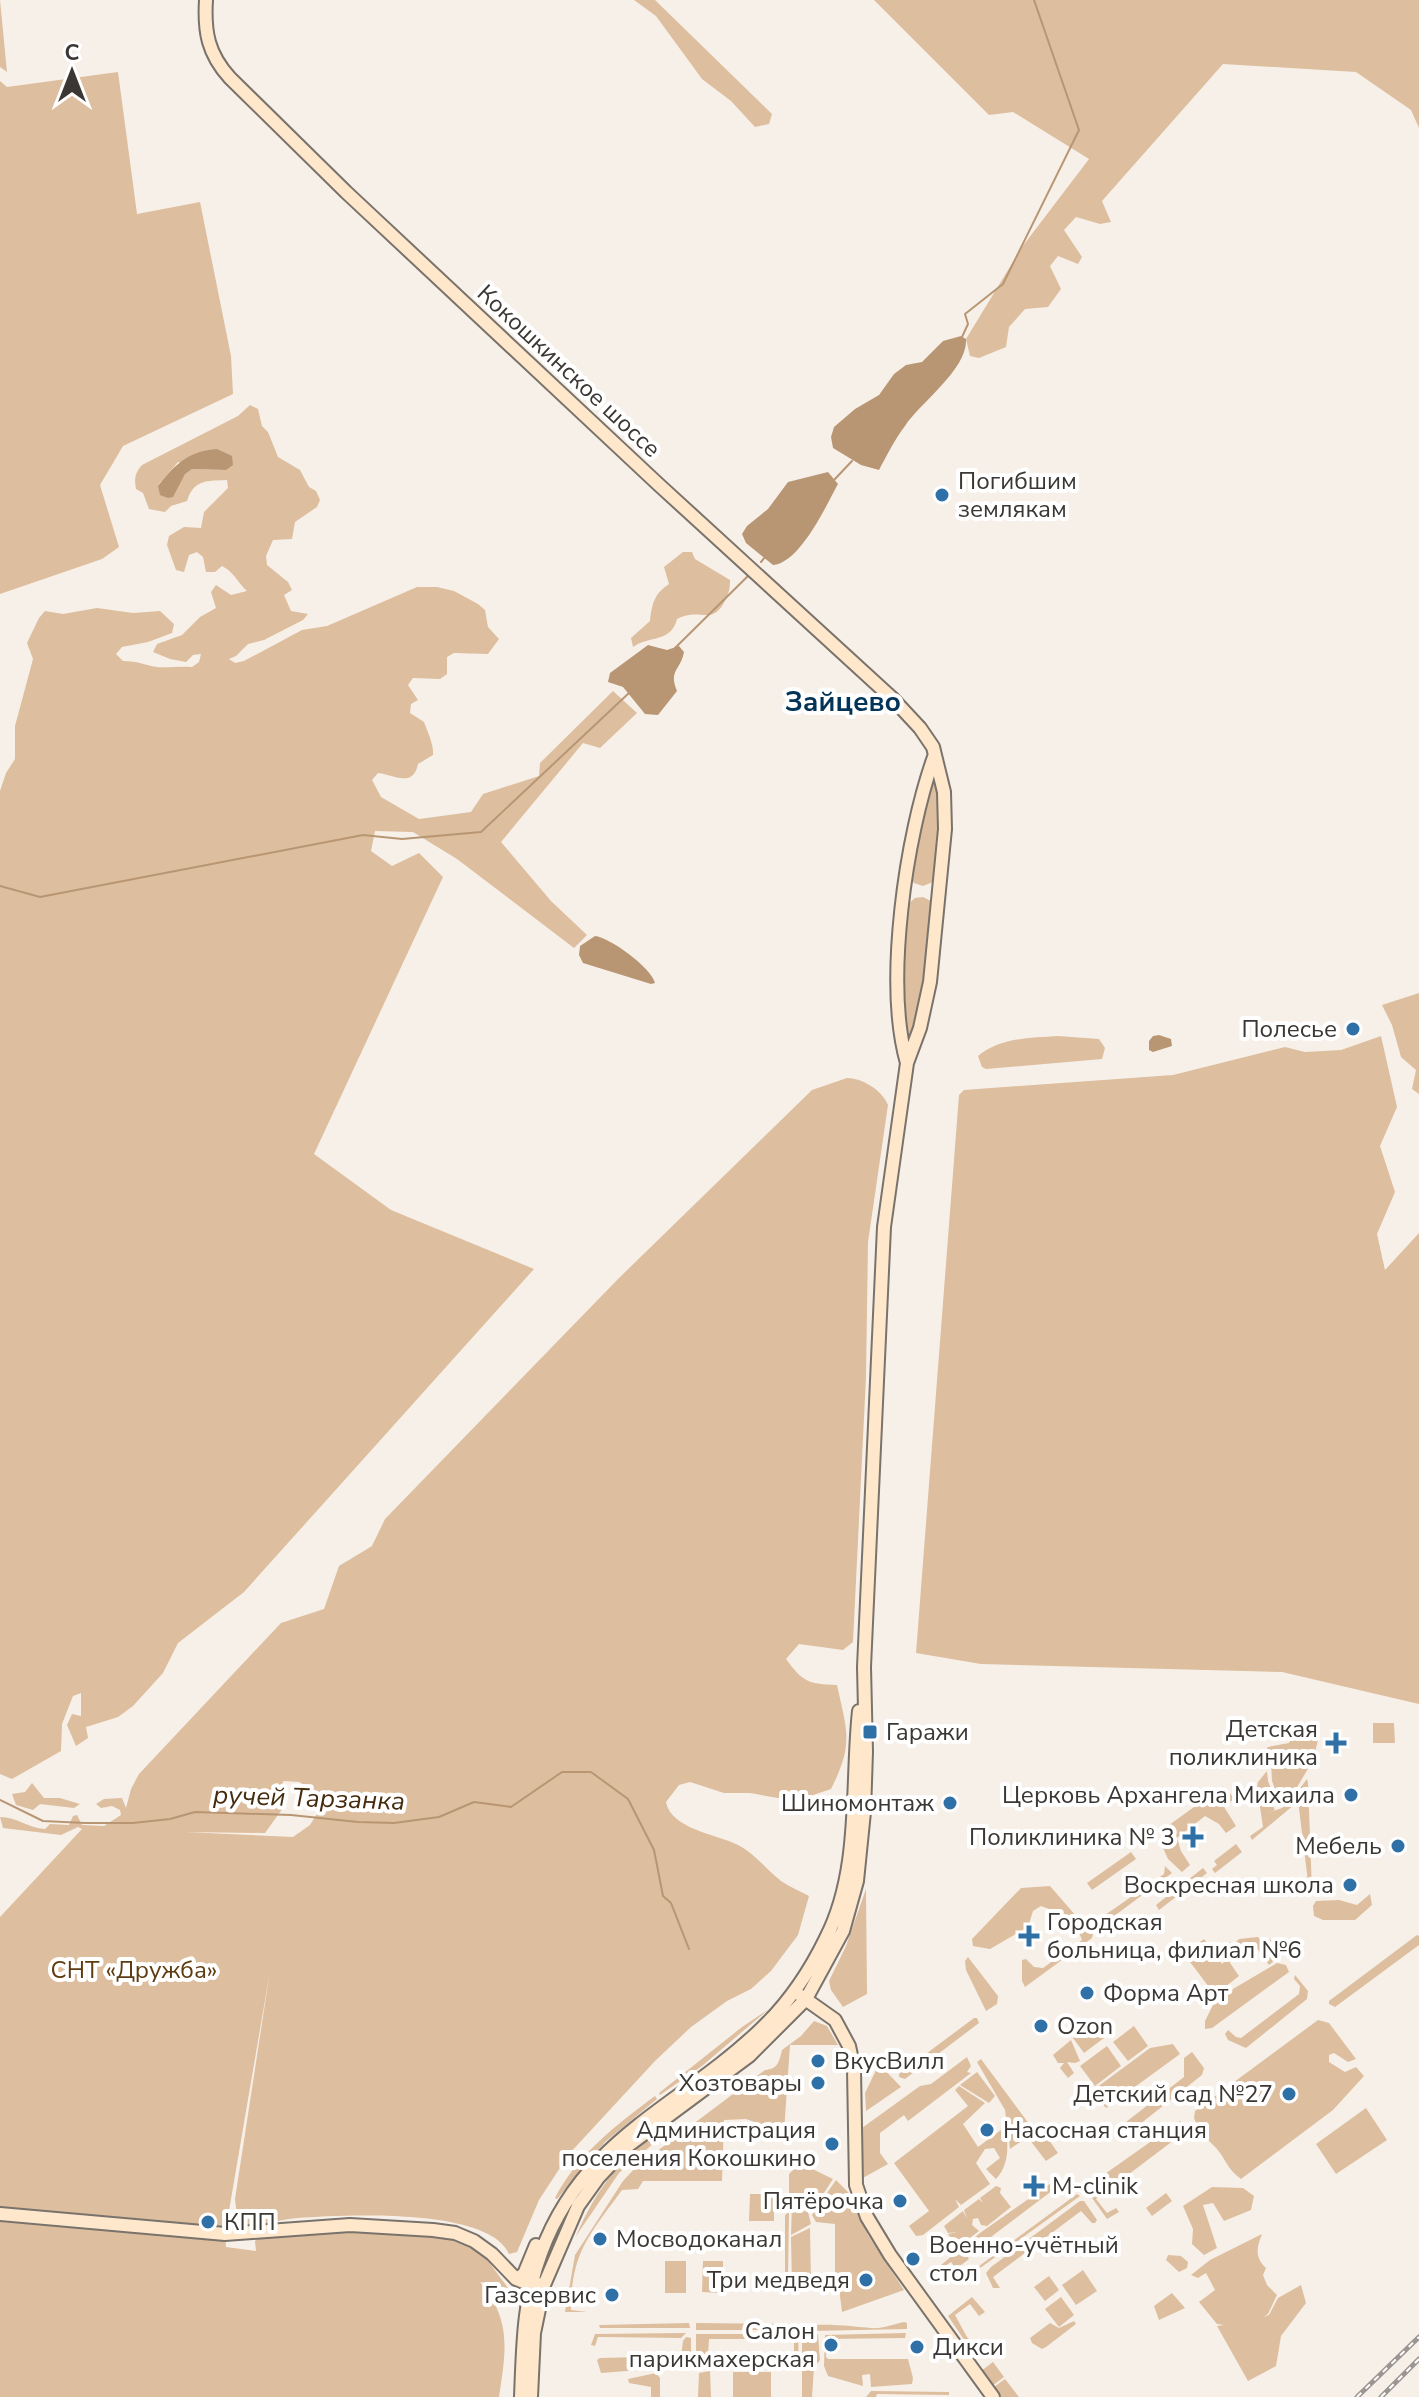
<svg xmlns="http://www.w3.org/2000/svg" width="1419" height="2397" font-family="'Nunito Sans',sans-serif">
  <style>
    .green { fill: #ddbe9e; fill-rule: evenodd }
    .water { fill: #b99673 }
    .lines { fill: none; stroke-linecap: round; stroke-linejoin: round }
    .stream { stroke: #b99673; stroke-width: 2 }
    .secondary-casing { stroke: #79736c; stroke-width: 16 }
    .secondary { stroke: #ffe7cc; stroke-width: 12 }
    .rail-casing { stroke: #9b9691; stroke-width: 5 }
    .rail { stroke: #fff; stroke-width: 2; stroke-dasharray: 6; stroke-linecap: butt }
    .poi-dot { fill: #2f70a6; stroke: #fff; stroke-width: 3 }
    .labels { text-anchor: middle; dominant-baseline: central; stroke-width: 8; stroke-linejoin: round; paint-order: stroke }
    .street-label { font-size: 24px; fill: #3a3734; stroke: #fff }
    .poi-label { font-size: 24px; fill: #3a3734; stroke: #fff; text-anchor: end }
    .park-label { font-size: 24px; fill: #5f3c10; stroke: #fff }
    .water-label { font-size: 26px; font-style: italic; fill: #462c0f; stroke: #fff }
    .quarter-label { font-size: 28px; font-weight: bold; fill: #033458; stroke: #fff }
  </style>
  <rect width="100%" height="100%" fill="#f7f0e9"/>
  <path class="green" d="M0 0 7 72 0 67Z
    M634 0H655L772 114 769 124 755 127 731 101 702 79 656 16Z
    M874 0H1419V128L1411 110 1356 72 1223 64 1102 201 1111 222 1100 224 1076 217 1064 230 1082 257 1078 264 1058 256 1050 266 1061 289 1048 307 1025 309 1009 327 1006 347 979 358 970 356 966 339 1022 247 1089 159 1013 112 989 115Z
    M118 72 137 214 200 202 231 356 233 394 123 446 100 485 119 547 102 559 0 594V81L7 87Z
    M250 405 258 409 262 426 268 432 278 457 300 470 309 487 316 491 320 500 317 507 295 522 292 539 273 540 266 556 267 565 288 582 292 590 284 595 291 611 308 614 303 620 264 640 248 644 236 656 229 659 235 663 244 661 302 630 327 626 417 587H437L454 591 478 604 485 610 488 627 499 639 488 654 454 653 447 657V674L440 679 413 678 408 685 418 700 411 704 410 713 424 722C428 733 434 745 433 755L418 764C413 788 395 775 378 773L372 780 381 797 419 819 471 812 483 794 539 776 540 763 613 691 637 713 600 748 583 743 501 842 551 901 587 935 574 948 457 859 413 832 375 831 371 851 392 866 419 853 443 877 314 1154 391 1210 534 1269 244 1592 178 1643 163 1673 133 1706 118 1717 86 1727 88 1738 76 1746 67 1725 72 1714 81 1716V1693L73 1696 62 1724 61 1751 12 1779 0 1774V791L6 773 15 759V726L33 659 27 643 39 618 45 611 63 614 97 608 133 613 160 611 174 624 172 633 148 642 122 647 116 654 123 661C138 661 144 665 157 667 164 668 184 666 192 667L199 662 201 654 193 655 186 662 170 659 153 652 157 644 182 635 200 617 216 608 211 592 216 585 231 595 247 591C238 583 234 572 222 566L215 572H206L203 557 197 552 189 555 184 572 176 570 167 545 169 536 184 527 201 528 204 512 228 488 227 480C207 481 194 479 187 501L171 506 165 512 149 509 143 493 136 489C134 479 135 473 142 465L238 416ZM178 462 226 470 192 469 158 485Z
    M683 552H692L695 559 730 580C730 588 729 592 726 599 712 628 701 606 677 619 671 643 650 635 633 647L631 638 650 621C652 604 654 594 669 584L664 567Z
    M934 763 942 797 938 880 923 886 914 883 910 877Z
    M923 897 931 901 936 910 928 980 908 1059 902 1040 905 907 915 898Z
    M1419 993V1094L1412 1089 1416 1070 1401 1057 1392 1025 1382 1005Z
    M1058 1036 1099 1039 1105 1048 1102 1059 986 1069 982 1067 978 1056C1001 1037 1030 1038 1058 1036Z
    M1381 1036 1397 1107 1380 1146 1395 1192 1377 1234 1385 1270 1419 1233V1704L1282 1672 981 1664 916 1653 959 1095 964 1090 1173 1075 1285 1047 1305 1052 1341 1050Z
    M847 1078C862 1078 882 1090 888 1105L868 1242 866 1377 853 1642 843 1650 799 1644 786 1659C803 1682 808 1684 837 1685 847 1731 854 1744 831 1789L804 1798H778L750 1793H724L690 1782 679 1785 666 1802C671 1829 716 1834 738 1845 755 1854 766 1869 781 1881 790 1887 800 1891 809 1896L798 1935 771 1971 751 1989 727 2001 691 2027 655 2061 569 2154 539 2200 517 2252 509 2254C489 2207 343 2215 298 2218 279 2219 256 2229 238 2226L235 2199 270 1971 225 2234 226 2247 256 2251 255 2241 258 2238 362 2231 444 2238 467 2244 486 2258 508 2288 480 2282C512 2321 506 2350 499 2397H0V1917L82 1829 78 1827 61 1835 3 1828 0 1817C17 1817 28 1828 45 1829L50 1824 69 1825 73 1816 77 1815 82 1825 104 1826 121 1815 120 1810 112 1806 101 1808 96 1804 104 1799 122 1798 126 1808 131 1789 139 1774 281 1623 324 1609 339 1566 372 1546 385 1519 619 1278 812 1090ZM283 1781 299 1782 327 1798 310 1825 293 1837 185 1832 265 1833 283 1808Z
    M1373 1723H1394L1395 1743H1373Z
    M1304 1729 1318 1740 1315 1753 1263 1754 1268 1747 1289 1743 1293 1734Z
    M1280 1761H1304L1309 1767 1289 1801 1283 1791 1277 1794 1272 1781 1271 1763Z
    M1267 1771 1268 1781 1274 1796 1269 1799 1275 1810 1268 1813 1282 1808 1295 1795V1804L1252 1840 1250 1836 1263 1827 1257 1787 1258 1782Z
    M1307 1779 1308 1783 1312 1891 1309 1890 1297 1792Z
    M32 1783 44 1798H60L80 1804 74 1808 40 1804 33 1810 16 1805 12 1794 25 1792Z
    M1223 1786 1221 1798 1230 1793 1234 1799 1226 1805 1222 1799 1221 1802 1236 1826 1226 1833 1219 1824 1205 1816 1177 1838 1181 1851 1190 1865 1182 1872 1168 1859 1160 1841 1165 1828Z
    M1236 1844 1242 1852 1215 1873 1212 1869 1217 1865 1214 1861Z
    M1131 1852 1136 1859 1092 1890 1087 1883Z
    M1165 1866 1172 1873 1098 1928 1095 1922 1164 1874Z
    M1203 1868 1207 1873 1159 1910 1156 1905Z
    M1050 1886 1077 1917H1081L1093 1934 1092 1938 1025 1987 1022 1981V1960L1026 1959 1034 1967 1043 1968 1082 1940 1076 1925H1064L1057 1912 1041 1906 1033 1911 1028 1927 990 1949 973 1946 972 1939 1021 1888Z
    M866 1889 867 1994 843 2007 831 1990 829 1981 846 1946Z
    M1370 1894 1372 1905 1355 1920H1323L1314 1916 1313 1906 1316 1901 1339 1900 1357 1905Z
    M1417 1935 1419 1936V1945L1335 2007 1329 2004V2001Z
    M1258 1937 1263 1944 1270 1939 1272 1942 1266 1947 1275 1960 1269 1965 1254 1944 1228 1960 1239 1976 1215 1995 1184 1954 1204 1939 1222 1964 1224 1962 1218 1954 1229 1942 1234 1944 1239 1939Z
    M968 1957 998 1996 997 2004 986 2011 966 1970 965 1961Z
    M1277 1963 1286 1965 1289 1972 1212 2028 1205 2029V2021L1216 1999Z
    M1295 1975 1308 1991 1307 1999 1246 2048 1228 2040 1225 2034 1228 2030 1236 2037 1241 2038 1299 1994 1300 1986 1294 1979Z
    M769 2009 702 2066 660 2095 659 2093 742 2027Z
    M974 2018H977L979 2023 905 2079 899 2077V2074Z
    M1318 2020 1329 2023 1356 2059 1348 2062 1334 2053 1329 2055V2062L1345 2072 1356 2067 1364 2076 1333 2110 1241 2179C1228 2170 1226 2160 1217 2149 1207 2139 1200 2132 1194 2118L1195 2111Z
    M814 2021 827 2026 838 2045H790L784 2132 746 2119 724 2120 722 2181H643L638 2189 622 2190C590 2234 571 2252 571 2310L587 2312H565L575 2255 623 2181 636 2167 765 2070C778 2069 779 2062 782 2050L801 2036Z
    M1093 2024 1104 2038 1084 2053 1073 2038Z
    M1134 2026 1148 2046 1128 2061 1113 2042Z
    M1071 2040 1080 2061 1075 2063 1067 2062 1074 2073 1068 2078 1060 2068 1064 2063H1058L1053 2055Z
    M1173 2044 1180 2054 1106 2108 1096 2097V2088L1150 2048Z
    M1107 2046 1121 2066 1095 2086 1080 2066Z
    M1192 2052 1204 2068 1202 2075 1130 2132 1124 2128 1126 2122 1184 2077V2058Z
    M967 2057 971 2066 967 2072 971 2073 908 2121 904 2115 880 2133V2153L888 2164 861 2179 862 2128 920 2086 931 2084Z
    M981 2059 1035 2132 1010 2149 1005 2110 977 2062Z
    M879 2064 901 2087 866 2111 865 2093Z
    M977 2072 995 2096 989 2103 960 2085Z
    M959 2086 985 2103 963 2124 978 2147 1005 2127C1009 2145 1009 2165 996 2179L986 2169 1000 2158 994 2148 985 2149 976 2163 990 2184 961 2205 955 2199 959 2207 923 2235 916 2236 909 2226 929 2211 894 2163 968 2106 955 2090Z
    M655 2096 657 2099 605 2142 557 2199 555 2198C577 2155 617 2124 655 2096Z
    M1366 2108 1387 2140 1336 2174 1316 2144Z
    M1180 2121 1186 2127V2131L1096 2199 1107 2213 1116 2208 1119 2212 1107 2219 1085 2188Z
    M668 2125H675L619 2173 576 2236C598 2185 621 2158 668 2125Z
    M1042 2130 1058 2153 1046 2161 1029 2139Z
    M800 2163 833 2179 811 2213 808 2203H789V2174Z
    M1057 2179 1061 2184 967 2255 969 2259 956 2269 951 2262 931 2276 930 2274 980 2233Z
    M836 2180 848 2192 868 2235 904 2290 842 2312 838 2280 817 2279 818 2277 835 2276V2224L816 2222 812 2215Z
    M996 2186 1001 2188 1000 2193 1011 2207 987 2226 981 2225 978 2218 973 2219 972 2225 979 2231 958 2247 948 2234 957 2232 948 2233 944 2226 963 2211 967 2219 964 2210 979 2199 983 2203 980 2198Z
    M1212 2187 1243 2188 1254 2196 1251 2210 1224 2221 1213 2203 1203 2205 1217 2248 1204 2255 1192 2244 1193 2229 1183 2206Z
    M1166 2193 1172 2201 1152 2216 1146 2208Z
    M750 2194H774V2221H749Z
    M1077 2194 1080 2196 976 2271 975 2269Z
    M1080 2201H1084L1097 2220 1095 2223H1092L1081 2211 993 2277 1000 2288H993L986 2273 991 2267Z
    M792 2204H806L811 2224 791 2235Z
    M789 2212 788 2278 785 2288V2215Z
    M810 2228 811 2283 792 2285 791 2237Z
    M1262 2234C1257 2247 1254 2257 1266 2268L1263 2275 1267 2285 1277 2295 1268 2314 1264 2317 1269 2315 1278 2298 1301 2285 1306 2303 1281 2336 1276 2366 1248 2381 1217 2326 1224 2325 1217 2324 1199 2302 1215 2290 1206 2273 1198 2278 1191 2275 1210 2260Z
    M1168 2255 1181 2256 1188 2262 1187 2268 1179 2272 1166 2260Z
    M665 2261H686V2293H665Z
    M703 2261H723V2293L702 2292Z
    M1083 2270 1097 2291 1076 2305 1062 2285Z
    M1049 2276 1059 2290 1045 2301 1034 2287Z
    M1172 2293 1185 2308 1159 2320 1154 2306Z
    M972 2297 985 2312 979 2316 970 2304 955 2315 967 2337 982 2352V2355L979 2357 975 2356 948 2316Z
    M1061 2297 1074 2315 1059 2327 1045 2309Z
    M1074 2321 1076 2324 1046 2347 1042 2349 1032 2343 1030 2338 1050 2323 1059 2328Z
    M904 2322 907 2323V2329L810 2331 807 2327C818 2322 857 2327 871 2328 882 2329 894 2324 904 2322Z
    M689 2323 690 2328H600L599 2325Z
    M696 2323 793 2324 797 2325 798 2330H696Z
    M686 2333 681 2338 598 2337 595 2346 591 2345 595 2334Z
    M906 2333 905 2338 827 2339 826 2357 828 2359H908L913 2378 912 2384 871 2387 870 2374 862 2375 863 2386 828 2376 824 2366 825 2335Z
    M696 2334H798L799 2367H704L709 2358 794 2357V2339H709L708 2355 699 2356 701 2368 696 2367Z
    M818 2334 820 2360 814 2368 812 2397H802V2335Z
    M686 2337 691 2338V2366L601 2373 597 2360 600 2358 681 2356 683 2341Z
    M993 2362 1004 2377 992 2386 981 2371Z
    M710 2371 711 2397H698L699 2373Z
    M733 2372H771V2397H733Z
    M656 2373 660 2378V2397H651V2387L629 2383 628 2379Z
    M1005 2379 1019 2397H1001L994 2387Z
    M871 2391 949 2392V2395L877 2394 876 2397H866Z"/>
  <path class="water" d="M961 336 966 339C968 369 921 402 905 426 895 439 887 455 879 470L861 465 833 448 831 437 834 427 855 409 879 395 894 374 906 365 922 362 943 341Z
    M217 449 232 456 233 465 226 470 192 469 185 474 173 497 168 498 160 495 158 486C175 464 189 451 217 449Z
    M828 472 838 484C826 506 800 563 773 565L746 543 742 534 747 526 768 509 788 482Z
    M648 645 667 650 679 646 684 652C681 670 668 670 677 691L658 715 645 714 623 687 608 682 610 673Z
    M595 936C609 937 652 968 655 983L651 984 583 963 579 955 580 946Z
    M1159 1035 1171 1039 1172 1046 1153 1052 1149 1050V1041L1153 1036Z"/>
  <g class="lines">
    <path class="stream" d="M962 337 968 324 965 314 1003 284 1079 130 1034 0
      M834 480 852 461
      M761 562 766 556
      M675 648 750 574
      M0 886 40 897 363 835 402 839 481 832 630 692
      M0 1800 43 1821 85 1823H133L170 1819 195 1812 291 1815 358 1822 394 1823 439 1817 474 1802 511 1807 562 1772H591L628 1799 654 1850 663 1896 671 1903 689 1949"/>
    <defs>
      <path id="secondary" d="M206 0C204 32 208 54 230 78L346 192 658 484 893 699 920 728 933 747 944 792 945 829 930 982 920 1028 907 1063 884 1227 864 1667 866 1752 864 1812 857 1881 843 1931 806 1999 749 2056 629 2145 598 2178 578 2206 544 2285 534 2333 531 2397
        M907 1063C884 983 906 835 934 757
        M801 1996 835 2020 849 2046 854 2069 856 2185 867 2217 890 2255 993 2397
        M0 2214 225 2234 350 2225 433 2230 455 2233 474 2241 492 2254 516 2279 531 2285 538 2284
        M516 2279 524 2274 536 2245
        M521 2397C523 2348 523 2300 541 2253 583 2138 678 2108 759 2031 787 2005 809 1973 826 1938 861 1870 851 1785 859 1711"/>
    </defs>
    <use href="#secondary" class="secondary-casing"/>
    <use href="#secondary" class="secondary"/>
    <defs>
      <path id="rail" d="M1357 2397 1419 2337
        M1381 2397 1419 2359"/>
    </defs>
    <use href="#rail" class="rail-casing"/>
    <use href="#rail" class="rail"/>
  </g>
  <g class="poi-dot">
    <circle cx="942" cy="495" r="8"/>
    <circle cx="1353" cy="1029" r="8"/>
    <rect x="862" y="1724" width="16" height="16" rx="4"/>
    <path d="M1332 1731h8v8h8v8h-8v8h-8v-8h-8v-8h8z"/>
    <circle cx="1351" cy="1795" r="8"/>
    <circle cx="950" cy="1803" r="8"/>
    <path d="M1189 1825h8v8h8v8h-8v8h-8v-8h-8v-8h8z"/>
    <circle cx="1398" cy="1846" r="8"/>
    <circle cx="1350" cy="1885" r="8"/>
    <path d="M1025 1924h8v8h8v8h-8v8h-8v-8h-8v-8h8z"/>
    <circle cx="1087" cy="1993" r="8"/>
    <circle cx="1041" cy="2026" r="8"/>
    <circle cx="818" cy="2061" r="8"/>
    <circle cx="818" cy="2083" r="8"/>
    <circle cx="1289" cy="2094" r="8"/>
    <circle cx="987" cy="2130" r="8"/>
    <circle cx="832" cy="2144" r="8"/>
    <path d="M1030 2174h8v8h8v8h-8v8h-8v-8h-8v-8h8z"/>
    <circle cx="900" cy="2201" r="8"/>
    <circle cx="208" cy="2222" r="8"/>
    <circle cx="600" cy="2239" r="8"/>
    <circle cx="913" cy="2259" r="8"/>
    <circle cx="866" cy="2280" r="8"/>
    <circle cx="612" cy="2295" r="8"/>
    <circle cx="831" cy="2345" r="8"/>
    <circle cx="917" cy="2347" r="8"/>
  </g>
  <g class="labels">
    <g class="street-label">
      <text transform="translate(569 371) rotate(43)">Кокошкинское шоссе</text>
    </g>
    <g class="poi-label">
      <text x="958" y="481" text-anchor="start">Погибшим<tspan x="958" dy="28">землякам</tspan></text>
      <text x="1337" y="1029">Полесье</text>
      <text x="1318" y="1729">Детская<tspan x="1318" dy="28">поликлиника</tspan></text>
      <text x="886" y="1732" text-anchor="start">Гаражи</text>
      <text x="1335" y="1795">Церковь Архангела Михаила</text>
      <text x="934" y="1803">Шиномонтаж</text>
      <text x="1175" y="1837">Поликлиника № 3</text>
      <text x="1382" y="1846">Мебель</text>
      <text x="1334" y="1885">Воскресная школа</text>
      <text x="1047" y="1922" text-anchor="start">Городская<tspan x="1047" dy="28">больница, филиал №6</tspan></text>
      <text x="1103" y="1993" text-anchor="start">Форма Арт</text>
      <text x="1057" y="2026" text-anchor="start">Ozon</text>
      <text x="834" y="2061" text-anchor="start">ВкусВилл</text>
      <text x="802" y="2083">Хозтовары</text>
      <text x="1273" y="2094">Детский сад №27</text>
      <text x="816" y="2130">Администрация<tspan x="816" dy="28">поселения Кокошкино</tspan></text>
      <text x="1003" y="2130" text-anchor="start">Насосная станция</text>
      <text x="1052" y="2186" text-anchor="start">M-clinik</text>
      <text x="884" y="2201">Пятёрочка</text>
      <text x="224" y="2222" text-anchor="start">КПП</text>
      <text x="616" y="2239" text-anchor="start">Мосводоканал</text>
      <text x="929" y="2245" text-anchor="start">Военно-учётный<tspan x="929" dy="28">стол</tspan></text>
      <text x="850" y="2280">Три медведя</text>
      <text x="596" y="2295">Газсервис</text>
      <text x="815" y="2331">Салон<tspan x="815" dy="28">парикмахерская</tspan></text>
      <text x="933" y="2347" text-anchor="start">Дикси</text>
    </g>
    <g class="park-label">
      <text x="134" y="1970">СНТ «Дружба»</text>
    </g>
    <g class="water-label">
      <text transform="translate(309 1798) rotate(2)">ручей Тарзанка</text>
    </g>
    <g class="quarter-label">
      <text x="843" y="702">Зайцево</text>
    </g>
  </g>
  <g transform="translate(72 72)" stroke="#ffffff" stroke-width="6" paint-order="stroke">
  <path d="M0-6L14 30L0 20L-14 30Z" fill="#3a3734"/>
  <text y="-12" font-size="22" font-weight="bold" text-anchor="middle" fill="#3a3734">С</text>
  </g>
</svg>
